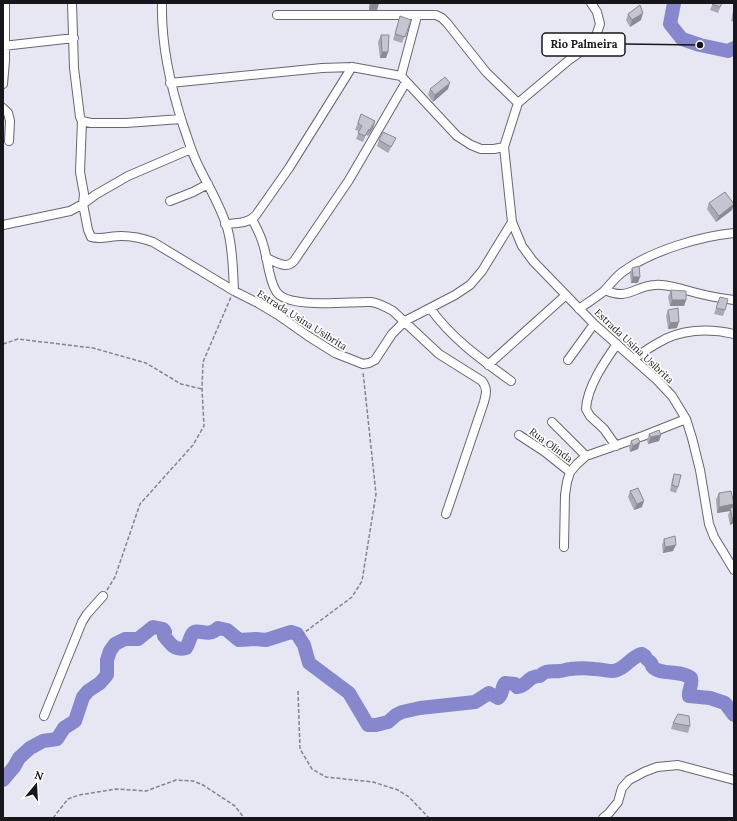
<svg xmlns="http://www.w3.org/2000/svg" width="737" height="821" font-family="Lora,serif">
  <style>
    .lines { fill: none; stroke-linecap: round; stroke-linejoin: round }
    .river { stroke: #8687cc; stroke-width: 14 }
    .minor-casing { stroke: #676772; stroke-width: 10 }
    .path { stroke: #84848d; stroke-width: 1.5; stroke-dasharray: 4 2; stroke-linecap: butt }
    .minor { stroke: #fff; stroke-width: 8 }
    .wall { fill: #a9a9b3 }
    .shaded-wall { fill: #898a92 }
    .building { fill: #c4c5d0; stroke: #898a92 }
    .labels { text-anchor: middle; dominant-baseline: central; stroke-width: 3.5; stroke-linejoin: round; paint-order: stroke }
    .street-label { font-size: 10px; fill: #16161b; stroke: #fff }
    .leader { fill: none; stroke: #16161b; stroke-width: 1.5 }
    .callout-dot { fill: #16161b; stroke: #fff; stroke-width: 1.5 }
    .callout { fill: #fff; stroke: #16161b; stroke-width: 1.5 }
    .callout-label { font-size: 11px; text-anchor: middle; font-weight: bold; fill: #16161b }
  </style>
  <rect width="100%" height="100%" fill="#e6e7f3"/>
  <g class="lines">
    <path class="river" d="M674 3 670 24 682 39 700 45 728 51 734 48
      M3 780 14 767 19 758 30 748 43 741 57 739 64 728 75 721 83 697 88 691 100 683 107 675V660L110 651 115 644 125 639H138L153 627 163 629 165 632 164 636C171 644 174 651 186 648 189 644 190 636 193 633 198 628 209 638 218 628L227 630 239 640 256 639 266 640 291 632 297 634 304 645 309 663 349 693 368 725H376L388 722 396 715 402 712 420 708 475 702 489 693 498 698C503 695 501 688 505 683L515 684 517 687C528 686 527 676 540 676 546 669 553 672 560 671 564 671 567 669 570 669 577 668 587 668 594 669 601 669 607 671 613 671 625 670 631 656 642 654L645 656C647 661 649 660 651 663 652 664 652 665 652 666 659 676 680 669 691 678 693 685 688 690 689 696L710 698 725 703 734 715"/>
    <defs>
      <path id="minor" d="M72 3 74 68 80 117 82 121 80 172 84 194 83 204 88 230 91 237C100 240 111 236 121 236 132 236 142 238 153 242L234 291 258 303 278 315 308 336 335 353 363 364 369 363 375 360 392 334 405 321 455 295 470 285 482 271 512 222
        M162 3C161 45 170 85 183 125 188 139 192 154 199 167 209 188 222 208 228 231 233 250 233 271 234 291
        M591 3 597 12 600 24 596 36 586 48 569 60 518 103 504 147 512 222 522 246 533 261 594 324 657 380 672 396 680 409 686 419 692 438 700 470 709 524 714 537 734 570
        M277 15H436L442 18 447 23 486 72 518 103
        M3 46 74 38
        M401 76 417 16
        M170 83 322 68 352 67 401 76 457 136 471 145 481 149H494L504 147
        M3 84 5 61V3
        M3 108 8 113 10 121 9 141
        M82 121 91 123H126L181 119
        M170 201 193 192 208 184
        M252 219C256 227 261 236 263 244 268 259 268 278 276 291 287 310 351 301 371 302 379 303 386 307 393 311L439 354 482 381C488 389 486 394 484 402L446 514
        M225 224C237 223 248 224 256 215L289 168 352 67
        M3 225 70 211 83 204 95 195 128 176 191 149
        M266 258C275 261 286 270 294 261L349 180 406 82
        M605 290C628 301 634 286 655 285 664 284 673 287 682 289 699 294 716 298 734 300
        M430 308C451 338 482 360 511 381
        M579 309C587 303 597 297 604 291 611 284 616 276 624 271 651 251 701 236 734 233
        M634 359C642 353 650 347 658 343 680 329 709 328 734 334
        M568 360 594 324
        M488 365 566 295
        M552 422 586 456
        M519 435 545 452 570 472
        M616 446 604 429 590 416 586 409C587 387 605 361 617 344
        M564 547 565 495 567 482 570 472 577 464 586 456 643 436 686 419
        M44 716 82 622 87 614 103 596
        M603 818 609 813 618 802 622 788 629 780 644 772 657 767 678 765 734 780"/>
    </defs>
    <use href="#minor" class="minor-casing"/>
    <path class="path" d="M3 344 18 339 93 348 146 363 181 384 202 389
      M107 590 115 577 140 504 193 445 204 426 202 389 203 362 231 297
      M301 635 352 597 362 581 376 494 363 372
      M298 691 300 749 312 769 326 777 373 782 398 790 409 797 429 818
      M53 818 68 799 79 795 116 789 146 791 176 780 193 781 203 785 235 806 244 818"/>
    <use href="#minor" class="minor"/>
  </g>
  <path class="wall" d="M369 3H379L377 10H369Z
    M713 3H722L718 13 710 10Z
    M734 5V22L731 21Z
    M628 14 641 20 630 27 626 20Z
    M400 16 411 20 402 43 393 40Z
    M381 35 388 52 386 58H380L378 42Z
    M430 89H448L433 102 428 95Z
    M361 114 375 121 373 128 368 136 366 135 363 142 356 139 359 131 355 130Z
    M396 138 393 144 388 153 377 146 379 140Z
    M709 203 732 210 716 222 707 209Z
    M632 268 638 283H631L630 274Z
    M671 290 686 300 684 306H670L668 297Z
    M720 297 725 310 723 316 714 314Z
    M668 310 677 328 668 329 666 316Z
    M649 434 661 435 659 441 648 444 647 440Z
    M631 441 640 442 638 449 630 452 629 447Z
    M674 474 678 487 676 493 670 491 672 480Z
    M630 491 642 507 634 510 628 497Z
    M719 493 734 504 732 508 734 523 730 525 728 515 730 511 717 513 716 499Z
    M664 539 673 551 663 553 662 545Z
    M673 723 690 726 688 733 671 729Z"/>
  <path class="shaded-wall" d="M371 3H379L377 10H369Z
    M643 13 641 20 630 27 632 20Z
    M382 52H388L386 58H380Z
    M450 83 448 89 433 102 435 95Z
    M375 121 373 128 368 136 370 130Z
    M734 204 732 210 716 222 719 216Z
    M633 277H640L638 283H631Z
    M672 300H686L684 306H670Z
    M679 322 677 328 668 329 670 323Z
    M661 435 659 441 648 444 651 437Z
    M640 442 638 449 630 452 633 446Z
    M644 501 642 507 634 510 637 504Z
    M734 504 731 510 730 508V511L717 513 719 507Z
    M732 518H734V523L730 525Z
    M676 545 673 551 663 553 665 547Z"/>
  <path class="building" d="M713 3H722L720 7 712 4Z
    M640 5 643 13 632 20 628 14Z
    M400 16 411 20 405 37 395 34Z
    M381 35H389L388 52H382Z
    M445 77 450 83 435 95 430 89Z
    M361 114 375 121 370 130 369 129 365 136 358 133 362 126 358 123Z
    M383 132 396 138 391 147 379 140Z
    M725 192 734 204 719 216 709 203Z
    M639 266 640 277H633L632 268Z
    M671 290 686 291V300H672Z
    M720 297 728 299 725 310 716 308Z
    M678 308 679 322 670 323 668 310Z
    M659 430 661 435 651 437 649 434Z
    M638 438 640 442 633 446 631 441Z
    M674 474 681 475 678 487 672 485Z
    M638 488 644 501 637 504 630 491Z
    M731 491 734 504 719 507V493Z
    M734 507V518H732L730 508Z
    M675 536 676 545 665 547 664 539Z
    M678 714 689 716 690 726 673 723Z"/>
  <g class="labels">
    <g class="street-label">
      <text transform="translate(302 320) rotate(32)">Estrada Usina Usibrita</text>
      <text transform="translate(634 346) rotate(43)">Estrada Usina Usibrita</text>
      <text transform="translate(551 445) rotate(36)">Rua Olinda</text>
    </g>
  </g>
  <path class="leader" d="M700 45L625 44"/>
  <circle class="callout-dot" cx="700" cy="45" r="4"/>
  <rect class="callout" x="542" y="33" width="83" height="23" rx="4"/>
  <g class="callout-label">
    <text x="584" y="48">Rio Palmeira</text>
  </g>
  <rect width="737" height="821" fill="none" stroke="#16161b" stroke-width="8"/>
  <g transform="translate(36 785) rotate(18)" stroke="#ffffff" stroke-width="3" paint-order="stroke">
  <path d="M0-3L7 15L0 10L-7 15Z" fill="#16161b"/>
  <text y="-6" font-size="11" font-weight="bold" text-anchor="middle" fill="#16161b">N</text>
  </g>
</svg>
